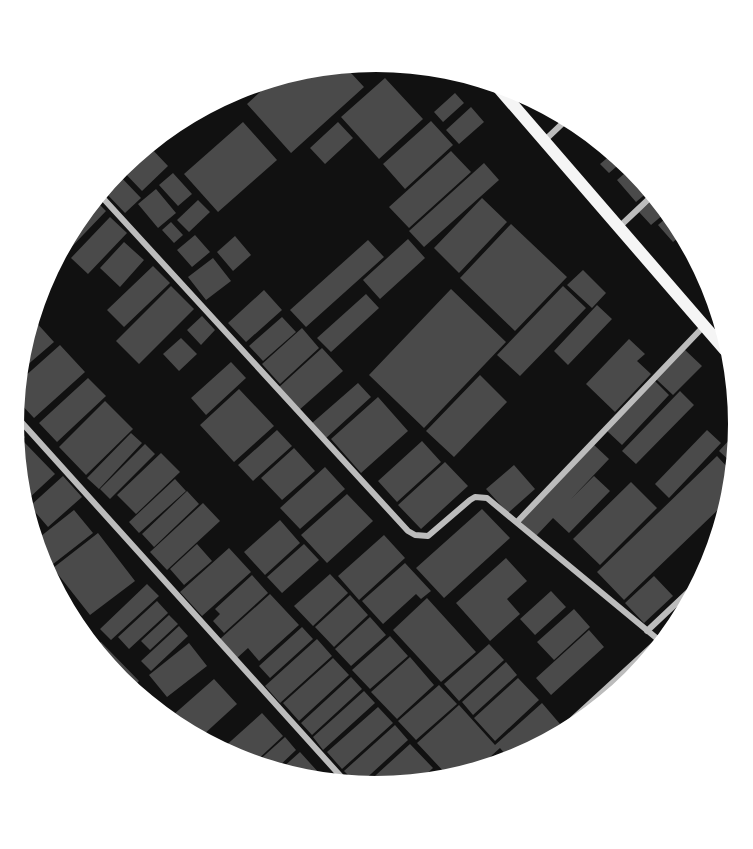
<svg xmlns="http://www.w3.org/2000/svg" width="753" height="849" font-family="Ubuntu,sans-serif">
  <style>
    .building { fill: #4a4a4a }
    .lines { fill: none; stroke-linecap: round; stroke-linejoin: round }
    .minor { stroke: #bcbcbc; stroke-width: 6 }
    .secondary { stroke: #f5f5f5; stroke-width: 12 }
  </style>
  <rect width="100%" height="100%" fill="#111"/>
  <path class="building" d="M359 65 351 73 364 87 291 153 247 104 271 82Z
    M385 78 423 119 379 159 341 117Z
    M455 93 464 103 443 122 434 112Z
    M471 107 484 122 459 144 446 130Z
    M431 121 453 145 405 189 383 164Z
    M243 122 277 160 218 212 184 174Z
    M338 122 353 138 325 164 310 148Z
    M150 147 168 166 142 191 120 168Z
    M451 151 471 172 409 228 389 207Z
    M612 154 623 161 609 173 600 164Z
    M484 163 499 180 424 247 409 231Z
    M632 167 649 191 636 202 617 180Z
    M117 173 141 198 125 213 104 191Z
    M173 173 192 194 178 206 159 185Z
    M156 189 176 213 158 228 138 204Z
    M482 198 507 222 459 273 434 248Z
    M654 199 664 214 651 225 639 212Z
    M198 200 210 212 189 232 177 220Z
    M97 202 106 211 60 259H59Z
    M110 217 127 233 88 274 71 258Z
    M666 218 679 237 673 242 658 225Z
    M171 222 183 235 174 243 162 230Z
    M511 224 567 277 515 331 460 278Z
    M195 235 210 252 192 267 177 250Z
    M235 236 251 255 233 271 217 252Z
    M408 239 425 258 380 299 363 280Z
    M368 240 384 257 306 327 290 310Z
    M124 242 144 260 120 287 100 268Z
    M213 258 231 281 206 300 188 277Z
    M153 266 170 283 124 327 107 310Z
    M583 270 606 293 592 308 567 285Z
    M171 286 194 309 139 364 116 341Z
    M563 286 586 308 520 376 497 355Z
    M451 289 506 342 424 428 369 375Z
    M264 290 282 310 246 342 228 323Z
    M366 294 379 308 331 352 317 338Z
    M597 305 612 319 568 365 554 351Z
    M202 316 215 330 201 345 187 330Z
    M282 317 296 332 263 361 249 346Z
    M34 320 54 342 25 367 30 343Z
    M302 328 319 348 280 384 262 364Z
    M181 338 197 354 179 371 163 354Z
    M629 339 645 354 637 361 651 374 615 412 586 384Z
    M60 345 85 372 34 418 18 401 23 378Z
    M322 348 343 371 298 411 278 388Z
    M684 349 702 366 673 395 656 379Z
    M231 362 246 378 206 415 191 398Z
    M480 375 507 402 454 457 426 431Z
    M88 378 106 396 57 442 39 423Z
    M654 380 669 395 622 445 606 430Z
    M358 383 371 397 325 439 311 424Z
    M239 389 274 426 234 462 200 425Z
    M680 391 694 405 636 464 622 451Z
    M378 397 408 431 361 473 331 439Z
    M105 401 133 429 86 475 59 447Z
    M14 426 25 437 18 445Z
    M277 430 292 446 253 481 238 465Z
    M707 430 721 443 669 498 655 484Z
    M131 433 142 443 99 489 87 478Z
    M731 438 736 443 732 463 719 451Z
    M422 441 441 462 397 502 378 481Z
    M24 442 55 474 28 499 18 448Z
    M145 444 155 454 110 499 100 489Z
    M593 444 609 459 571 499 594 476 610 491 569 533 553 518 536 536 520 521Z
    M294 448 315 471 282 500 261 478Z
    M161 453 180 472 136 514 117 495Z
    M717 456 730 470 724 504 624 600 597 572Z
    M445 462 468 486 421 529 398 505Z
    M514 465 535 489 508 513 486 489Z
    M325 467 345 489 300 529 280 508Z
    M63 476 82 497 48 527 30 506Z
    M175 479 186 491 139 533 129 522Z
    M631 482 657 508 600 565 573 539Z
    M187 491 199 504 154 547 142 534Z
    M347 494 373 521 327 563 301 535Z
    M203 503 220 521 167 570 150 552Z
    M482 509 510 538 444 598 416 568Z
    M74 510 93 533 48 568 40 558 36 540Z
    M280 520 300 543 265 575 244 552Z
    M98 533 135 581 90 615 53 568Z
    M384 535 405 558 359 600 338 576Z
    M197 544 212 561 184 585 170 569Z
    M304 544 319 560 282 593 267 577Z
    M229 548 251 572 202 616 180 592Z
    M506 558 527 581 507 599 520 614 490 641 456 603Z
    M405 563 431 591 421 599 416 594 383 624 362 601Z
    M330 574 348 593 313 626 294 606Z
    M252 575 268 593 224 633 213 621 220 614 215 609Z
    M654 576 673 596 644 623 625 603Z
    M147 584 159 596 111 640 100 629Z
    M551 591 566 607 535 635 520 619Z
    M270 594 299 625 259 661 248 648 237 658 220 639Z
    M350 595 368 615 334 647 315 627Z
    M427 598 476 652 441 682 393 630Z
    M157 601 168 613 129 649 118 637Z
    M574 609 590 627 554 660 537 642Z
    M169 615 178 624 150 650 141 641Z
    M370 617 386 635 351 666 335 649Z
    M179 626 188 636 151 671 141 661Z
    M302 627 313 639 270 678 259 666Z
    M589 630 604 647 551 695 536 678Z
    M390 636 408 656 370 689 352 670Z
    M317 639 332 656 280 703 265 686Z
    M101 642 139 681 131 689 120 681 96 646Z
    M189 643 207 666 167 697 149 675Z
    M489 644 504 660 459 701 444 684Z
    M410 657 434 685 397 719 371 692Z
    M333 658 349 675 299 721 283 703Z
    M506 662 517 675 473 715 462 702Z
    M351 677 362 689 312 735 301 723Z
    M518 678 539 700 495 741 474 718Z
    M214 679 237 704 202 736 172 716Z
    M439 685 457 704 416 740 398 721Z
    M364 691 375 703 323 750 313 737Z
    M542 703 560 724 533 748 515 760 511 761 500 748 479 767 446 774 417 743 459 705 495 745Z
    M378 707 393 723 342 769 327 752Z
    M262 713 283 736 254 763 237 760 222 749Z
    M395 725 408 740 360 784 356 783 344 771Z
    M285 737 296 750 277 768 256 763Z
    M410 744 433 768 422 778 376 787 365 785Z
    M300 752 319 773 316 775 281 769Z"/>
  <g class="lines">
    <path class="minor" d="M544 141 564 122
      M101 196 408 531 415 535 428 536 470 500 475 497 487 498 660 641
      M619 227 652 196
      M15 415 345 781
      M517 522 704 326
      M647 631 700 581
      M562 729 659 640"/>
    <path class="secondary" d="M496 85 725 350"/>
  </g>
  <path d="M0 0H753V849H0ZM24 424a352 352 0 1 1 704 0a352 352 0 1 1-704 0Z" fill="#fff" fill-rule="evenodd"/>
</svg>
